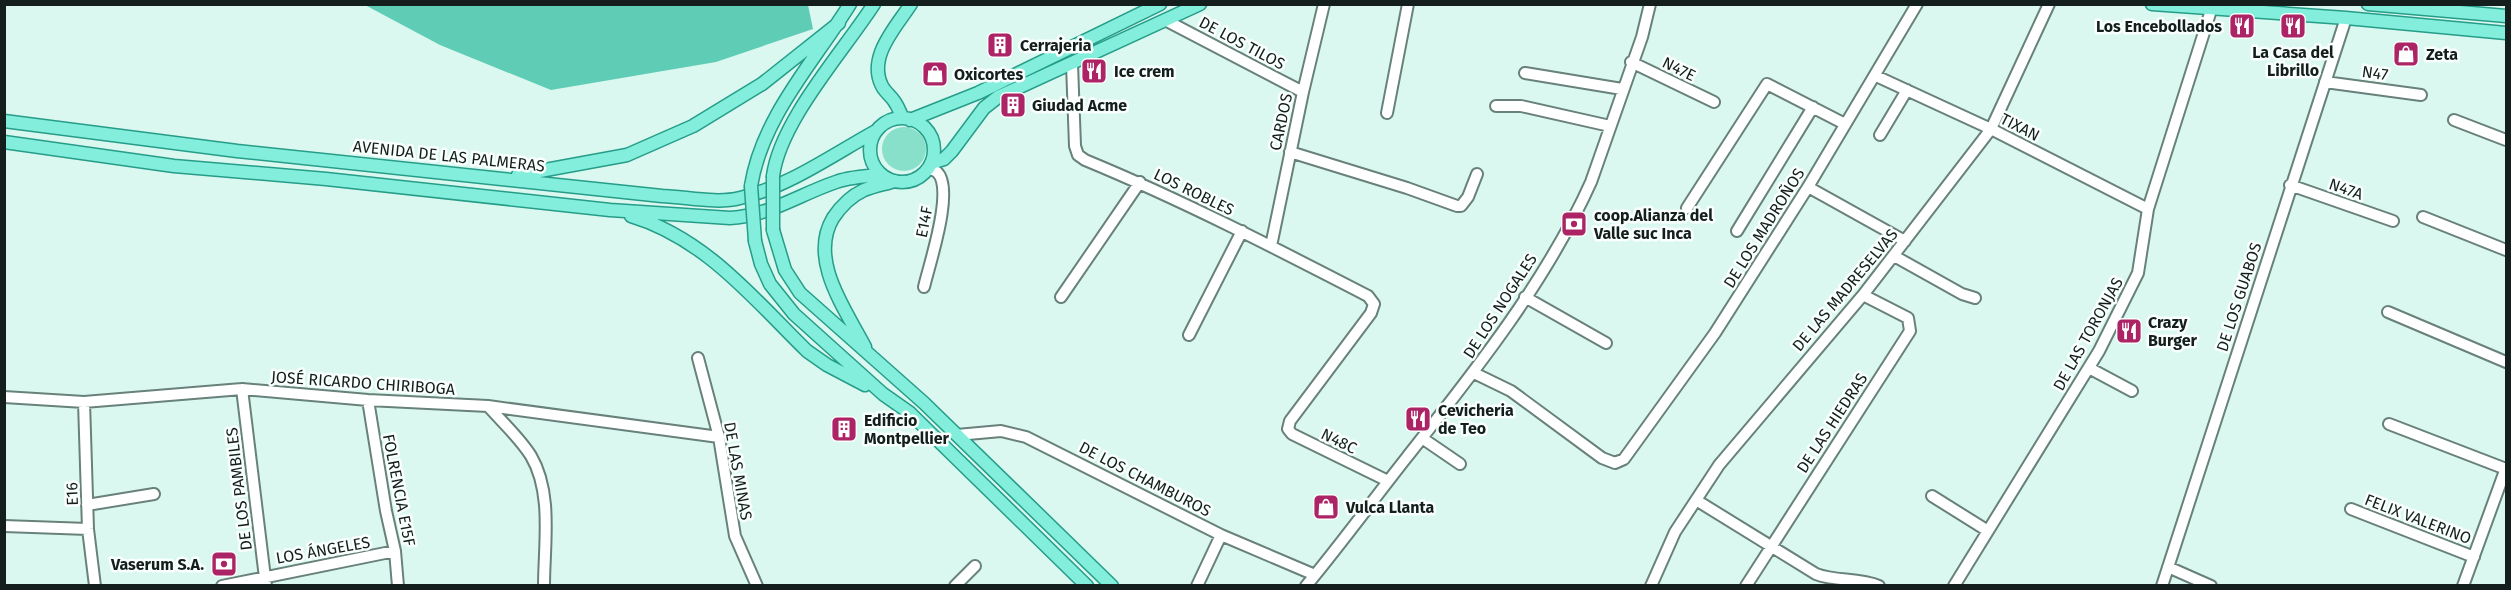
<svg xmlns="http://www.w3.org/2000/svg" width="2511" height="590" font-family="'Fira Sans',sans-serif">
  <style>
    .green { fill: #88dfca }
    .forest { fill: #5fccb5 }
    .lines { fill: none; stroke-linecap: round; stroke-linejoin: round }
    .minor-casing { stroke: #68817a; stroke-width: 14 }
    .major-casing { stroke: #269d89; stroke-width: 15 }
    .minor { stroke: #fff; stroke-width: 10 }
    .major { stroke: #82eedb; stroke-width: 12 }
    .major-bridge-casing { stroke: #269d89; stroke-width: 15; stroke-linecap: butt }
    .major-bridge { stroke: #82eedb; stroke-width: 12 }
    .labels { text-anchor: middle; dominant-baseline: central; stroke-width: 5; stroke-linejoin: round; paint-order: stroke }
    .poi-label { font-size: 16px; font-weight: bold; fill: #141e1c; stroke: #f9fffd; text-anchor: start }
    .street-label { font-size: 16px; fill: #141e1c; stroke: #f9fffd }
  </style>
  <rect width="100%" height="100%" fill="#dbf8f0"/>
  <path class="green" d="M882 149a22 22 0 1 1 44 0a22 22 0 1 1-44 0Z"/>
  <path class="forest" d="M365 5H808L813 29 716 62 551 90 440 45Z"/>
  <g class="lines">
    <defs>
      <path id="minor" d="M1167 21 1303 92
        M1631 62 1714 102
        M1072 64 1075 146 1078 155 1085 160C1182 200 1275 248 1368 296L1374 304 1371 313 1290 421 1288 429 1292 434 1388 481
        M1525 73 1622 89
        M1876 76 1991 129 2148 209
        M2325 82 2421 95
        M1496 106H1521L1610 126
        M1387 113 1408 4
        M2454 120 2506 140
        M1880 135 1907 90
        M1290 152 1407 188 1457 206H1461L1468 197 1477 174
        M2290 185 2393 221
        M1808 187 1905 241
        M1687 208 1767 84 1845 124
        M2423 217 2506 250
        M1737 231 1813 107
        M1271 246 1303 92 1324 4
        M1894 256 1962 294 1975 298
        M924 287C929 265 955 189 937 172 936 171 929 169 928 168
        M1061 297 1140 182
        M1525 297 1606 343
        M2388 312 2506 362
        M1189 335 1242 231
        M698 358 719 437 735 536 757 586
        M2089 368 2132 391
        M1474 373 1511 391 1602 458 1615 463 1624 459 1715 333 1808 187 1917 4
        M242 389 266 586
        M4 397 84 402 242 389 368 400 488 406 719 437
        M368 400 386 511 395 551 398 586
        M84 402 88 529 95 586
        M488 406C502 422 520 438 531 456 553 493 544 545 544 586
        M2389 424 2506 469
        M957 435 1001 431 1026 437 1221 535 1315 575
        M1422 438 1460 464
        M1932 496 1988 531
        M1696 500 1816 574C1836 582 1858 577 1879 586
        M87 505 154 494
        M2351 509 2474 557
        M4 526 88 529
        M2168 567 2211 586
        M222 586 395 551
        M955 586 975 566
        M1197 586 1221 535
        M1306 586C1341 544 1373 500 1407 457 1475 371 1546 282 1591 182L1642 37 1650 4
        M1651 586 1675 532 1719 465 1863 295 1991 129 2049 4
        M1746 586 1910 331 1908 318 1863 295
        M1954 586 2099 351 2138 273 2148 209 2213 4
        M2162 586 2346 18
        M2463 586 2506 468"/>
      <path id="major" d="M2152 4 2346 18 2506 33
        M2368 4 2506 16
        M903 118C900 113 898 106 894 101 891 96 885 92 882 86 867 57 896 27 911 4
        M870 150a32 32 0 1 1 64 0a32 32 0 1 1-64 0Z
        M910 120 978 93 1160 4
        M4 121 237 151 662 196C687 197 717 204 740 198 788 187 834 154 876 131
        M4 142 174 166 326 179 610 210 730 218C769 216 800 194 836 182 850 177 867 176 882 175
        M931 163 944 159 952 151 984 108 998 97 1200 4
        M518 175 627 155 693 126 762 84 839 23
        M773 176C780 121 843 52 874 4
        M751 186C762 117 814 62 850 4
        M631 216C705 238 754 299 807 351L827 365 865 385
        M773 230 785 270 800 293 924 403 1112 586
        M755 241 761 264 770 284 794 314 883 394 910 413 1087 586
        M865 347C846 310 808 260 833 218 841 206 851 196 864 190 874 186 885 184 895 181"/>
    </defs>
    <use href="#minor" class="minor-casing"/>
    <use href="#major" class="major-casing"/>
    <use href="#minor" class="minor"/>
    <use href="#major" class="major"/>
    <defs>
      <path id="major-bridge" d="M751 186 755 241
        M773 230V176"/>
    </defs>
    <use href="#major-bridge" class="major-bridge-casing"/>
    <use href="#major-bridge" class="major-bridge"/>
  </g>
  <defs>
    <symbol id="restaurant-square" viewBox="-11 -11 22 22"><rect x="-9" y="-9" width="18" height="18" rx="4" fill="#ad2466" stroke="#f9fffd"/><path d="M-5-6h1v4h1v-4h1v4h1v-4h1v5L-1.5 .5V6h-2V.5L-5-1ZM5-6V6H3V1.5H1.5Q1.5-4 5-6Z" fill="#fff"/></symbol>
    <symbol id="building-square" viewBox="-11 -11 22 22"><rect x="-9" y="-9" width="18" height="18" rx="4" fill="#ad2466" stroke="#f9fffd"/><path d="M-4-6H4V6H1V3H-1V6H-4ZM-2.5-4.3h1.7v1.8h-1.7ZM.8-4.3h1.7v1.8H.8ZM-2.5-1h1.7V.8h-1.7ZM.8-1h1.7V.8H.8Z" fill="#fff"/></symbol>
    <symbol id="shop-square" viewBox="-11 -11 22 22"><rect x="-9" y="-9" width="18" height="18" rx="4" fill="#ad2466" stroke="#f9fffd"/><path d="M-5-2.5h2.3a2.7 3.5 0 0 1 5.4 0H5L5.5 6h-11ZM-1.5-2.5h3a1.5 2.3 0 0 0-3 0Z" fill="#fff"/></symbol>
    <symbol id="bank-square" viewBox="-11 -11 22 22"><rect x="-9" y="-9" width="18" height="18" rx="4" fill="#ad2466" stroke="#f9fffd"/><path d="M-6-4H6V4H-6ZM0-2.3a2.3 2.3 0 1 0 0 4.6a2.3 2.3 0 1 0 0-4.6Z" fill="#fff"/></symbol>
  </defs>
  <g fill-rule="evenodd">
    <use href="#restaurant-square" x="2227" y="11" width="30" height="30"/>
    <use href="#restaurant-square" x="2278" y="11" width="30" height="30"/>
    <use href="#building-square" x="985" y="30" width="30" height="30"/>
    <use href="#shop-square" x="2391" y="39" width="30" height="30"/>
    <use href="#restaurant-square" x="1079" y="56" width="30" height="30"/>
    <use href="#shop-square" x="920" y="59" width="30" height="30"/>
    <use href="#building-square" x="998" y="90" width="30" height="30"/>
    <use href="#bank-square" x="1559" y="209" width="30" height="30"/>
    <use href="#restaurant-square" x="2114" y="316" width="30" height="30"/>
    <use href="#restaurant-square" x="1403" y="404" width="30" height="30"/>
    <use href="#building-square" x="829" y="414" width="30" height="30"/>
    <use href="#shop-square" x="1311" y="492" width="30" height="30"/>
    <use href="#bank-square" x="209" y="549" width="30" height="30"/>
  </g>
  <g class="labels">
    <g class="poi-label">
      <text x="2222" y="26" text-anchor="end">Los Encebollados</text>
      <text x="1020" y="45">Cerrajeria</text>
      <text x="2293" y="52" text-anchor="middle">La Casa del<tspan x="2293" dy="18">Librillo</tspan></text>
      <text x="2426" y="54">Zeta</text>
      <text x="1114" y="71">Ice crem</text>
      <text x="954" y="74">Oxicortes</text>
      <text x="1032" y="105">Giudad Acme</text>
      <text x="1594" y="215">coop.Alianza del<tspan x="1594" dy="18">Valle suc Inca</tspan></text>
      <text x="2148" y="322">Crazy<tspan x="2148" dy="18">Burger</tspan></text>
      <text x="1438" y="410">Cevicheria<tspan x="1438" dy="18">de Teo</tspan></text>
      <text x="864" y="420">Edificio<tspan x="864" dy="18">Montpellier</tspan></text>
      <text x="1346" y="507">Vulca Llanta</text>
      <text x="204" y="564" text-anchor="end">Vaserum S.A.</text>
    </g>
    <g class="street-label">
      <text transform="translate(1242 43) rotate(28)">DE LOS TILOS</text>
      <text transform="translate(1679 69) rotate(26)">N47E</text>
      <text transform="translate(2375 73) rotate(8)">N47</text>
      <text transform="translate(1281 122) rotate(-78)">CARDOS</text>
      <text transform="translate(2020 127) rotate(27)">TIXAN</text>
      <text transform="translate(449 156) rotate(6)">AVENIDA DE LAS PALMERAS</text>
      <text transform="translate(2346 189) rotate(19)">N47A</text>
      <text transform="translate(1194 192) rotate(26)">LOS ROBLES</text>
      <text transform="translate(924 222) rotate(-79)">E14F</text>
      <text transform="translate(1764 228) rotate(-58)">DE LOS MADROÑOS</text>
      <text transform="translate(1845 290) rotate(-50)">DE LAS MADRESELVAS</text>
      <text transform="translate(2239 297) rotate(-72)">DE LOS GUABOS</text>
      <text transform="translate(1500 306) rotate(-57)">DE LOS NOGALES</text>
      <text transform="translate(2088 334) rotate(-61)">DE LAS TORONJAS</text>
      <text transform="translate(363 383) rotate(4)">JOSÉ RICARDO CHIRIBOGA</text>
      <text transform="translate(1832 423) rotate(-57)">DE LAS HIEDRAS</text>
      <text transform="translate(1339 441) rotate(26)">N48C</text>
      <text transform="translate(738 471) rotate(80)">DE LAS MINAS</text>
      <text transform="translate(1145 479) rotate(27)">DE LOS CHAMBUROS</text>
      <text transform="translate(239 489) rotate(-97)">DE LOS PAMBILES</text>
      <text transform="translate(399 490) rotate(79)">FOLRENCIA E15F</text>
      <text transform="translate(72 494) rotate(-92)">E16</text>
      <text transform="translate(2418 519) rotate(21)">FELIX VALERINO</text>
      <text transform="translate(323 550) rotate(-10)">LOS ÁNGELES</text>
    </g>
  </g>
  <rect width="2511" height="590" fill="none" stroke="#141e1c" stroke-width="12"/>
</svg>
